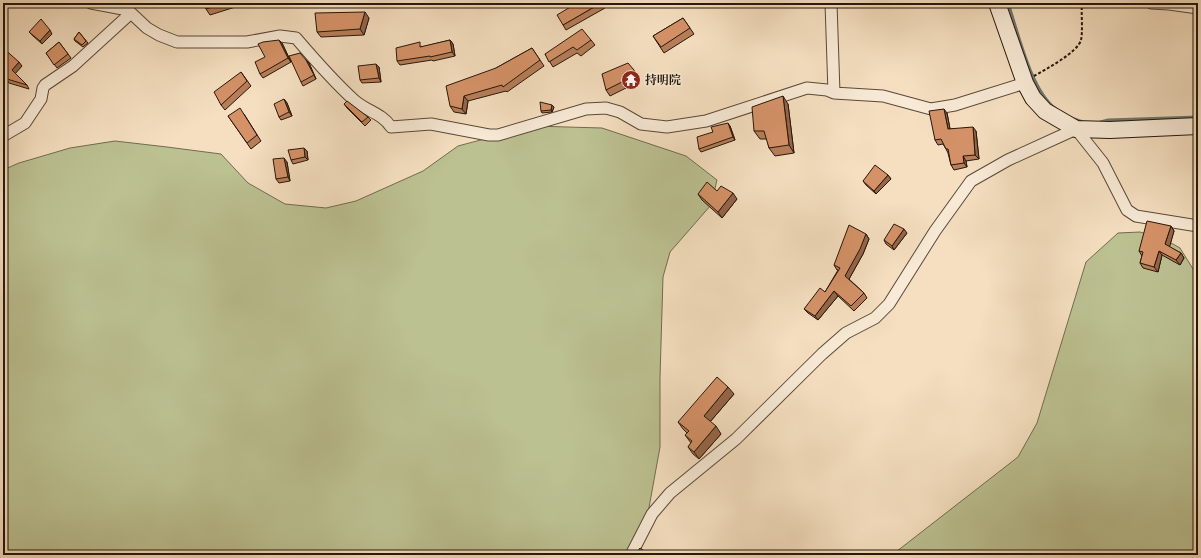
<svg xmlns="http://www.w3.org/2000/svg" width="1201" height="558" font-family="'IM FELL English','Noto Serif JP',serif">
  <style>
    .green { fill: #bcc192; stroke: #716c4e }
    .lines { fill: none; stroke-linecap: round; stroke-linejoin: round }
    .stream { stroke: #6d7a72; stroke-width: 3 }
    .street-casing { stroke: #5a4838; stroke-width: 13 }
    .secondary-casing { stroke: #26160a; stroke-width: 18 }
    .path { stroke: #26160a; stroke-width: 2; stroke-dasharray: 3 2; stroke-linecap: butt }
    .street { stroke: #f8ead6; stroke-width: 11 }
    .secondary { stroke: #f8ead6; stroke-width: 16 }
    .wall { fill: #b77e59; stroke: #26160a }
    .shaded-wall { fill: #956649; stroke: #26160a }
    .building { fill: #d59268; stroke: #26160a }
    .labels { text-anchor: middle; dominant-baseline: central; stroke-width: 3; stroke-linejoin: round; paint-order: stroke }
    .poi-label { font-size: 12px; font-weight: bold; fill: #26160a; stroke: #f8ead6; text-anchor: start }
  </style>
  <rect width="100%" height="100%" fill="#f5dfc0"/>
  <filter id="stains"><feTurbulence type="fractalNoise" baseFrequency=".005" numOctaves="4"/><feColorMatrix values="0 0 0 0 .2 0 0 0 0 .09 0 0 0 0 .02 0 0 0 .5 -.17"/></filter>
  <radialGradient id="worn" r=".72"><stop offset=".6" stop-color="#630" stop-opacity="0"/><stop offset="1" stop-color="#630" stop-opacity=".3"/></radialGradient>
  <path class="green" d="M533 126 602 128 686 156 717 180 711 205 670 252 663 277 660 377V447L648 513 625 555H3V170L19 163 70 148 115 141 167 147 221 154 248 183 285 204 326 208 356 201 423 171 458 146Z
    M1140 232 1164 239 1180 248 1198 277V555H892L1018 457 1037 423 1086 262 1118 233Z"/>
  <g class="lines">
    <path class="stream" d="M1008 3C1018 32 1031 91 1056 109
      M1071 118 1083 122
      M1097 123 1108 120 1198 117"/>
    <defs>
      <path id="street" d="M91 3 123 9 131 13 147 28 159 35 177 42H247L280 36 296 38C314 59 333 81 354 100 366 111 382 113 391 127L431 124 489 135H498L586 109 606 108 620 112 641 124 667 127 706 121 807 88 827 90 834 93 883 96 931 109 955 105 1025 83
        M831 3 834 93
        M1151 3 1169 4 1198 8
        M3 136 25 123 41 99 43 88 45 85 73 66 131 13
        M631 555 652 514 670 493 736 439 822 354 846 333 875 318 889 304 935 231 971 181 1008 160 1076 129 1103 163 1127 210 1136 216 1198 226"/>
      <path id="secondary" d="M997 3 1025 83 1033 98 1045 111 1076 129 1110 130 1198 126"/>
    </defs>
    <use href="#street" class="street-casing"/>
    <use href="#secondary" class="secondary-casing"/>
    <path class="path" d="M1034 76C1045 70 1078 52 1081 40 1083 32 1081 13 1082 3"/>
    <use href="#street" class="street"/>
    <use href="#secondary" class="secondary"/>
  </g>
  <path class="wall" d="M204 3H248L210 15 206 9Z
    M601 3 605 8 566 30 563 25Z
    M369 18 364 35 321 37 317 32Z
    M683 18 694 34 664 53 653 36Z
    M29 32 52 34 42 44 32 35Z
    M79 32 88 43 83 47 75 41 74 39Z
    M450 40 453 44 455 56 433 61 432 60 400 65 397 61 422 46V47Z
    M591 40 595 45 581 56 577 53 553 67 545 54Z
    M59 42 71 58 57 68 46 53Z
    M282 43 291 62 263 78 260 74Z
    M3 48 22 66 15 73 27 85 29 89 9 83 3 76Z
    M532 48 544 66 507 92 506 91 468 101 466 114 454 112 450 106 496 68Z
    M309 63 316 79 303 86 301 82Z
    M379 67 381 82 362 83 360 80Z
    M634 70 638 76 634 79 636 83 610 96 606 90Z
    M241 72 251 86 225 110 221 105Z
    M284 99 287 103 292 116 281 120 279 117Z
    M344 104 368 117 371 120 365 126 347 108Z
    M788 104 794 153 775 156 769 148 767 139H760L754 131Z
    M552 105 554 107 552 112 542 113 541 111Z
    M947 113 950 129 976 131 979 159 966 161 967 167 954 170 951 165 948 153 946 149 943 144 938 145 935 140Z
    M244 114 261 141 251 149 228 116Z
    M730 126 735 140 701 152 699 149 713 132Z
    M307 151 308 160 293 164 291 160Z
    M287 162 290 181 279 183 276 179Z
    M888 175 891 179 876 194 866 185 863 181Z
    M698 194 737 199 722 218 702 200Z
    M1171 226 1174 231 1169 247 1181 253 1184 258 1180 265 1162 255 1158 272 1143 268 1140 263 1142 256 1139 251Z
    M907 233 894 250 886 244 884 240Z
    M866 234 869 239 863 254 849 279 864 293 867 298 854 311 838 296 818 320 808 313 804 309 825 292 838 270H837L834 265Z
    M734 394 710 422 721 434 699 459 693 454 688 447 691 443 685 435 687 433 683 429 678 422Z"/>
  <path class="shaded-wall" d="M365 12 369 18 364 35 360 29Z
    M50 30 52 34 42 44 40 41Z
    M279 40 282 43 291 62 288 58Z
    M450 40 453 44 455 56 452 52Z
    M306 60 309 63 316 79 314 75Z
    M19 62 22 66 15 74 12 70Z
    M376 64 379 67 381 82 379 78Z
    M464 96 468 101 466 114 462 109Z
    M783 96 788 104 794 153 789 145Z
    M284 99 287 103 292 116 289 112Z
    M552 105 554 107 552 112 551 110Z
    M944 109 947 113 951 134 948 129Z
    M728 123 730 126 735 140 733 137Z
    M973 127 976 131 979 159 975 155Z
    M304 148 307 151 308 160 305 157Z
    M963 156 966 161 967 167 964 163Z
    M284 158 287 162 290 181 288 177Z
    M888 175 891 179 876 194 874 191Z
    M733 193 737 199 722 218 718 212Z
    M1171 226 1174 231 1169 249 1165 244Z
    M904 229 907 233 894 250 892 246Z
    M866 234 869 239 863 254 848 281 845 276Z
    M1159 251 1162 255 1158 272 1154 267Z
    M1181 253 1184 258 1180 265 1176 260Z
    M834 291 838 296 818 320 815 316Z
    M728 387 734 394 709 423 704 416Z
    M716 426 721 434 699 459 694 452Z"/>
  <path class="building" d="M204 3H226L206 9Z
    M577 3H601L563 25 557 15Z
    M365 12 360 29 317 32 315 13Z
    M683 18 690 28 661 47 653 36Z
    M41 19 50 30 40 41 29 32Z
    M582 29 591 40 577 50 573 47 549 62 545 54Z
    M79 32 86 41 82 45 74 39Z
    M279 40 288 58 260 74 255 62 265 57 258 44 263 42Z
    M450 40 452 52 430 57V56L397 61 396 48 420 42V47Z
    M59 42 68 54 54 65 46 53Z
    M3 48 19 62 12 70 27 85 7 79 3 75Z
    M532 48 540 60 503 87 502 85 464 96 462 109 450 106 446 86 496 68Z
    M300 53 306 60 314 75 301 82 289 56Z
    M628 63 634 70 630 73 632 77 606 90 602 74Z
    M376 64 379 78 360 80 358 66Z
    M241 72 247 81 221 105 214 92Z
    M783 96 789 145 769 148 764 131H754L752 107Z
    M284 99 289 112 279 117 274 104Z
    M347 101 368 117 362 122 344 104Z
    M540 102 552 105 551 110 541 111Z
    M240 108 257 135 247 143 228 116Z
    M944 109 948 129 973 127 975 155 963 156 964 163 951 165 948 149H946L941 139 935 140 929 111Z
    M728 123 733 137 699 149 697 137 713 132 711 127Z
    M304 148 305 157 291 160 288 150Z
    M284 158 288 177 276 179 273 159Z
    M875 165 888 175 874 191 863 181Z
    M707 182 717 191 721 186 733 193 718 212 698 194Z
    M1147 221 1171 226 1165 244 1181 253 1176 260 1159 251 1154 267 1140 263 1143 252 1139 251Z
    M894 224 904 229 892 246 884 240Z
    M849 225 866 234 860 249 845 276 864 293 851 306 834 291 815 316 804 309 820 288 825 292 840 268 834 265Z
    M717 377 728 387 704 416 716 426 694 452 688 447 692 441 685 435 689 431 678 422Z
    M640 548 650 555H635Z"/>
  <defs>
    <symbol id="temple-disc" viewBox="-11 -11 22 22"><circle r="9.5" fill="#8f2418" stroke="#f8ead6"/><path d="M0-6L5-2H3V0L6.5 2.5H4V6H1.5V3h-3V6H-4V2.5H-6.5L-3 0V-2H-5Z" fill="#fff"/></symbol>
  </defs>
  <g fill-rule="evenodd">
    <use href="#temple-disc" x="620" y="69" width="22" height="22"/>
  </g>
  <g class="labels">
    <g class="poi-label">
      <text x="645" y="80">持明院</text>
    </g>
  </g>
  <rect width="1201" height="558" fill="none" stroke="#f5dfc0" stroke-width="16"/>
  <rect x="4" y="4" width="1193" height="550" fill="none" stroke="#26160a" stroke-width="2"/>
  <rect x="8" y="8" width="1185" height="542" fill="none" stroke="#26160a"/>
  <rect width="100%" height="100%" filter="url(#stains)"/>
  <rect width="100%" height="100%" fill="url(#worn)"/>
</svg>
